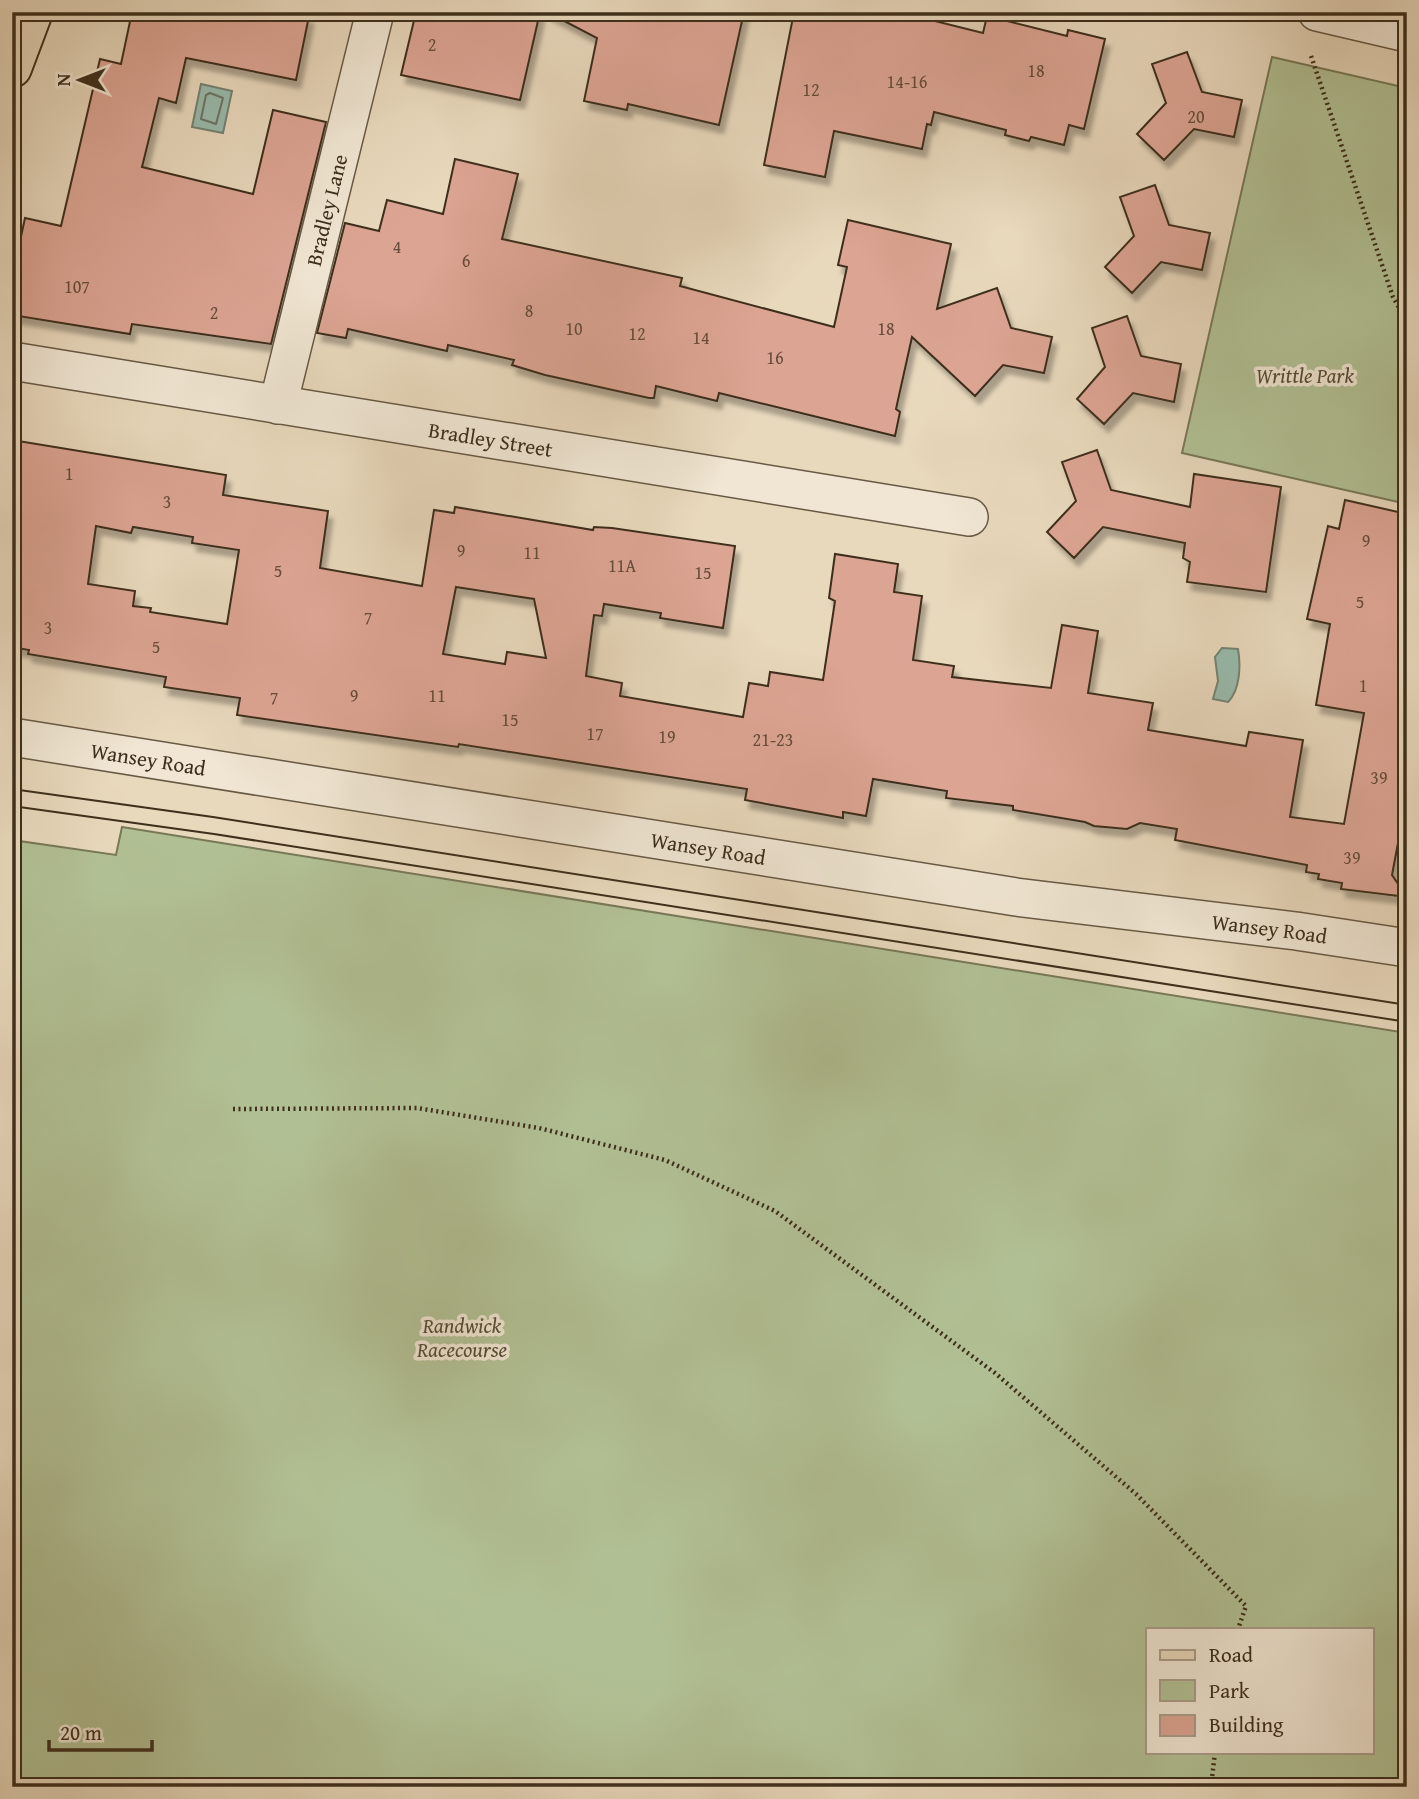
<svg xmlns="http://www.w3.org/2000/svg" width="1419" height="1799" font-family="'Gentium Book Plus',serif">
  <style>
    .green { fill: #b1c094; stroke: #787858; stroke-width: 2; fill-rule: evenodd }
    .water { fill: #98baac; stroke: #748272; stroke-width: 2 }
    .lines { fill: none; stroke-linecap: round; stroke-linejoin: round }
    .shore { stroke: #6b7464; stroke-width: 2 }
    .building { fill: #dca493; stroke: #3e2f1c; stroke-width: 2; fill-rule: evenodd; filter: url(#shadow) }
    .minor-casing { stroke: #685944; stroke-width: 40 }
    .major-casing { stroke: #3e2f1c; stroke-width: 42 }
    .path { stroke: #3e2f1c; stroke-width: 4.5; stroke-dasharray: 2 3.5; stroke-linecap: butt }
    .minor { stroke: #f0e6d3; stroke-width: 37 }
    .major { stroke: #e8d8bc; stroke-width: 38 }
    .tram { stroke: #3e2f1c; stroke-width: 2 }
    .labels { text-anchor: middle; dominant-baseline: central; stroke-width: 7; stroke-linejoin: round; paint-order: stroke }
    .number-label { font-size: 18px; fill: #664c3a }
    .street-label { font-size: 21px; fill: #3e2f1c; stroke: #f0e6d3 }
    .park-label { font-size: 21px; font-style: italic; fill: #554c34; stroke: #f0e6d3 }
  </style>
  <defs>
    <filter id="shadow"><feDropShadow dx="4.5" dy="8" stdDeviation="2" flood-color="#0004"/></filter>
  </defs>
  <rect width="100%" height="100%" fill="#e8d8bc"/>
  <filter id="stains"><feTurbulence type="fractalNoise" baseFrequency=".00286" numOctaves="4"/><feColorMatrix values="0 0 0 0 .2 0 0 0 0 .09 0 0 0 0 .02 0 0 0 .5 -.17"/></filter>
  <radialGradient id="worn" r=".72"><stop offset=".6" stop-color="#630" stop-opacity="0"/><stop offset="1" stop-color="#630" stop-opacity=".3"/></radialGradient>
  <path class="green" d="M1272 57 1407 88V504L1182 453Z
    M122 827 1407 1033V1787H12V840L116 855ZM1148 1629H1372V1752H1148Z"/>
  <path class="water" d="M201 84 232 91 223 133 192 127Z
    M1222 648 1238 649C1241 666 1240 690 1228 702L1213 699 1218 681 1215 657Z"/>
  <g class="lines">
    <path class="shore" d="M210 93 223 98 216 124 201 119 206 95Z"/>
  </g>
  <path class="building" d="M132 12H289L309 16 296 80 186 58 176 103 159 98 142 167 253 194 273 110 326 122 271 344 132 324 130 334 12 315V259L16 260 25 218 61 226 100 59 121 64Z
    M416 12H540L520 100 401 75Z
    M547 12H744L719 125 628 104 627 110 584 101 597 38Z
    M794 12H899L983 33 987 16 1067 36 1068 30 1105 39 1084 129 1069 125 1064 145 1031 137 1029 141 1005 135 1006 130 934 112 931 125 927 124 922 149 834 131 825 177 764 165Z
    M1187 52 1202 92 1242 100 1234 137 1194 129 1164 160 1137 134 1166 103 1152 64Z
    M455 159 518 174 502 239 682 278 680 286 834 327 847 267 838 265 848 220 951 244 937 309 997 288 1011 328 1052 337 1044 373 1003 365 975 396 912 337 896 409 900 412 895 436 719 393 717 401 656 386 654 398H649L545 375 512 365 514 360 448 345 447 351 348 329 346 338 317 333 345 223 379 231 387 200 443 214Z
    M1155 185 1169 225 1210 233 1202 270 1161 262 1132 293 1105 267 1134 236 1120 197Z
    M1127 316 1141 356 1181 364 1174 402 1133 393 1104 424 1077 399 1105 367 1092 328Z
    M12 440 226 475 223 495 328 511 320 568 422 586 434 510 454 513 455 507 593 530 594 527 612 528 735 546 723 628 660 618 661 613 604 604 602 616 594 615 586 676 622 683 620 696 743 717 749 683 768 686 770 672 823 680 835 601 829 598 835 554 898 564 894 592 922 596 913 660 954 666 952 677 1051 688 1062 625 1098 631 1088 693 1153 703 1148 730 1246 746 1249 732 1303 740 1290 817 1344 824 1364 713 1316 705 1330 624 1307 619 1328 526 1339 529 1345 500 1407 514V827H1401L1392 875 1407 897 1341 889 1342 883 1318 879 1319 874 1306 872 1307 865 1175 840 1177 829 1140 823 1127 829 1094 826 1085 822 1013 810V806L946 798 947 791 873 779 866 816 843 812V818L745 800 747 789 459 744 458 747 237 715 240 698 164 687 166 677 28 654 29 650 12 647 19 607 12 606V576L19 533 12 531ZM96 526 131 533 133 527 193 537 192 543 239 550 227 624 150 612 151 608 133 606 135 591 88 584ZM456 587 534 599 546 658 507 652 505 664 443 654Z
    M1097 450 1111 490 1190 507 1194 474 1281 487 1266 592 1187 582 1190 562 1183 558 1185 543 1103 527 1074 558 1047 532 1076 501 1062 462Z"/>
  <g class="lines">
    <defs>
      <g id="minor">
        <path d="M1317 12 1407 33"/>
        <path id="s1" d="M12 361 969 517"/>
        <path id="s2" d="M278 405 375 12"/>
        <path id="s3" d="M12 737 1016 897 1296 931 1407 948"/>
      </g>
      <path id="major" d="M12 68 33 12"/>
    </defs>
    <use href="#minor" class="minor-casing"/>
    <use href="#major" class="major-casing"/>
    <path class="path" d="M1311 56 1393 297 1407 322
      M233 1109 417 1108 539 1128 665 1160 775 1211 995 1373 1136 1494 1246 1606 1238 1629
      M1211 1787 1215 1752"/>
    <use href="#minor" class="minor"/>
    <use href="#major" class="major"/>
    <path class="tram" d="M12 789 213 817 1407 1005
      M12 806 214 834 1407 1022"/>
  </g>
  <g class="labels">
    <g class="number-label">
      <text x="432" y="44">2</text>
      <text x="1036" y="70">18</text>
      <text x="907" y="81">14-16</text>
      <text x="811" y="89">12</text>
      <text x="1196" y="116">20</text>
      <text x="397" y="246">4</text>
      <text x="466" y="260">6</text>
      <text x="77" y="286">107</text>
      <text x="529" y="310">8</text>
      <text x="214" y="312">2</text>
      <text x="574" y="328">10</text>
      <text x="886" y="328">18</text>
      <text x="637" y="333">12</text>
      <text x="701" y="337">14</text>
      <text x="775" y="357">16</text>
      <text x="69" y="473">1</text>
      <text x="167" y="501">3</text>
      <text x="1366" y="540">9</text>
      <text x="461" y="550">9</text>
      <text x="532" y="552">11</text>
      <text x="622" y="565">11A</text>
      <text x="278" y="570">5</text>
      <text x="703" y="572">15</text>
      <text x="1360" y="601">5</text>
      <text x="368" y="617">7</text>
      <text x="48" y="627">3</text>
      <text x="156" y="646">5</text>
      <text x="1363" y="685">1</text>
      <text x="354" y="695">9</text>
      <text x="437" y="695">11</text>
      <text x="274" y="697">7</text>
      <text x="510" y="719">15</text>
      <text x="595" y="733">17</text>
      <text x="667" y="736">19</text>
      <text x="773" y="739">21-23</text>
      <text x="1379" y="777">39</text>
      <text x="1352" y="857">39</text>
    </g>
    <g class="street-label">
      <text stroke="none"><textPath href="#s2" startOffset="201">Bradley Lane</textPath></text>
      <text stroke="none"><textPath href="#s1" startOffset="485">Bradley Street</textPath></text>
      <text stroke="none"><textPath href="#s3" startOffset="138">Wansey Road</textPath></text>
      <text stroke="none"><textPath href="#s3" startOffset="705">Wansey Road</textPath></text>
      <text stroke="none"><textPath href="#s3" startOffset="1272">Wansey Road</textPath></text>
    </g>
    <g class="park-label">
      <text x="1305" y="375">Writtle Park</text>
      <text x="462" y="1325">Randwick<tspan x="462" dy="24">Racecourse</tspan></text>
    </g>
  </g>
  <rect width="1419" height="1799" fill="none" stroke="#e8d8bc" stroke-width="42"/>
  <rect x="14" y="14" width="1391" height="1771" fill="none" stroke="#3e2f1c" stroke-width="3.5"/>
  <rect x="21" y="21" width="1377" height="1757" fill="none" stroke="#3e2f1c" stroke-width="2"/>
  <rect x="1146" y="1628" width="228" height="126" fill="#f0e6d3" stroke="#a99d8a" stroke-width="2"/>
  <rect x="1160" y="1650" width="35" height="10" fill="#e8d8bc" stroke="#a99d8a" stroke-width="2"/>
  <text x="1209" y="1662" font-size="21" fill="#3e2f1c">Road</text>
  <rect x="1160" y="1680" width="35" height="21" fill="#b1c094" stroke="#a99d8a" stroke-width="2"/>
  <text x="1209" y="1698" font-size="21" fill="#3e2f1c">Park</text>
  <rect x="1160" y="1715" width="35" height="21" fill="#dca493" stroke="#a99d8a" stroke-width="2"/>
  <text x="1209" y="1732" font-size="21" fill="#3e2f1c">Building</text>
  <g transform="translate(80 80) rotate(270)" stroke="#f0e6d3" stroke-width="5" paint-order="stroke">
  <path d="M0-5L12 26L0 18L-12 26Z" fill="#3e2f1c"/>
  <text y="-10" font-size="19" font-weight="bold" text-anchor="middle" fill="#3e2f1c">N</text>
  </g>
  <path d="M49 1740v10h103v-10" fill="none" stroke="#3e2f1c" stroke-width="3.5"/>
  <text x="60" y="1740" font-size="21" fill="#3e2f1c" stroke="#f0e6d3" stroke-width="5" paint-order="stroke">20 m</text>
  <rect width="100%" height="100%" filter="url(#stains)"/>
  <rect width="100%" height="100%" fill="url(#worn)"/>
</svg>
